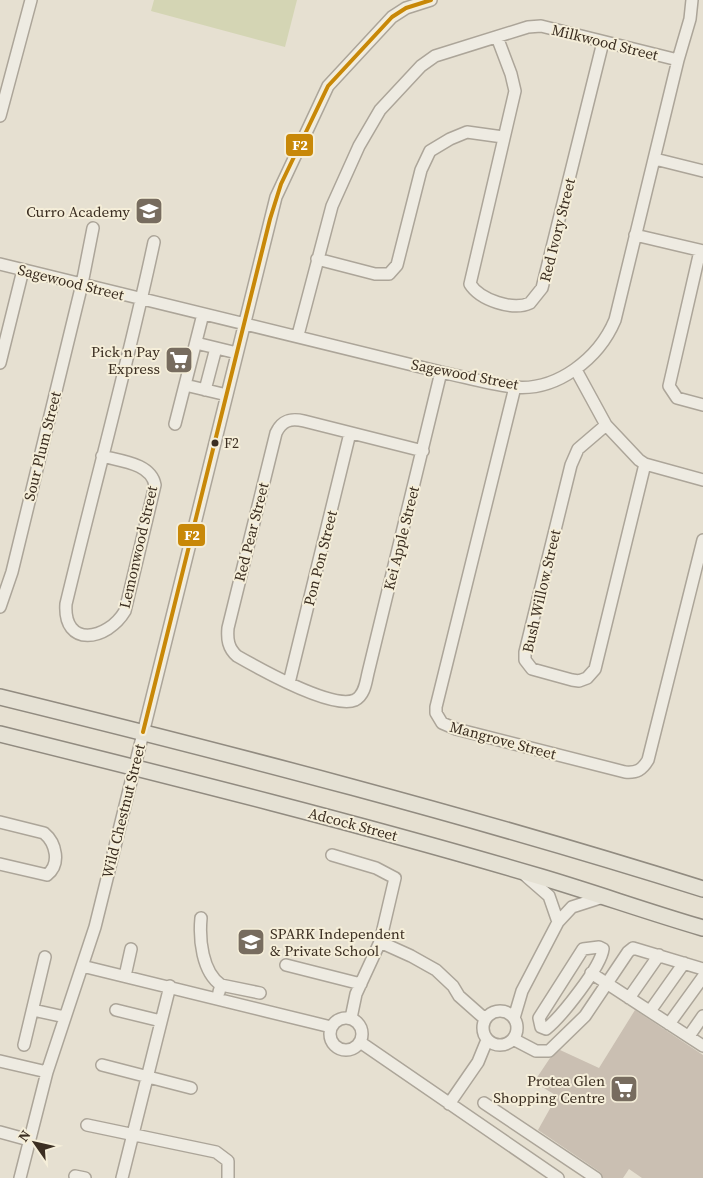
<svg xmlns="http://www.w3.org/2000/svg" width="703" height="1178" font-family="'Source Serif 4',serif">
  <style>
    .green { fill: #d4d5b4 }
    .building { fill: #cabfb2 }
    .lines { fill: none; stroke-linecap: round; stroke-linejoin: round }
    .minor-casing { stroke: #aca599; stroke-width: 14 }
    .major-casing { stroke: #918b80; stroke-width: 18 }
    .minor { stroke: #eeebe2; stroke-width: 11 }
    .major { stroke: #e5e1d4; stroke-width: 15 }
    .bus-1-casing { stroke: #f5eed9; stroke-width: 8 }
    .bus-1 { stroke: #c88808; stroke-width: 4 }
    .bus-dot { fill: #3b2e21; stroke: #f5eed9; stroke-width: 2 }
    .labels { text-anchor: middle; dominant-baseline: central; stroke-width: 4; stroke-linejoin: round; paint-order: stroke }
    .bus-label { font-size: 14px; fill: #3b2e21; stroke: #f5eed9; text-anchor: start }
    .street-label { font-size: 15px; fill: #3b2e21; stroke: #f5eed9 }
    .poi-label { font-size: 15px; fill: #3b2e21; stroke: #f5eed9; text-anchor: end }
    .line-badge { stroke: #f5eed9; stroke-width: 2 }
    .badge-label { font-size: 14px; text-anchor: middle; font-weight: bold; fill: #fff }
  </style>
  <rect width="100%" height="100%" fill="#e6e0d1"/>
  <path class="green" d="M154 0H297L285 47 151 11Z"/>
  <path class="building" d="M635 1010 703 1055V1178H642L629 1169 623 1178H603L600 1172 538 1130 557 1096 534 1082 550 1058 560 1050 599 1068Z"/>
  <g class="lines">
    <defs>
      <path id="minor" d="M497 37 511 74 515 91 470 284C480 300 513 311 530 303L542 288 603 42
        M0 116 31 0
        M655 159 703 171
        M635 235 703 251
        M700 251 669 386 677 398 703 405
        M317 259 375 274H389L397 265 421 170 430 151 450 139 467 132 503 137
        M0 264 441 372C465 377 489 384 513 387 557 392 599 358 615 320L678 60 690 19 692 0
        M298 335 332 206 359 146 380 110 421 66 435 56 528 27 541 26 678 60
        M196 343 237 353
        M0 363 23 270
        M576 370 606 425 639 460 645 464 703 480
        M185 385 227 395
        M515 387 436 707V713L442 723 456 729 625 772C637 773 642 770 648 760L703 540
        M205 390 216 348
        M175 424 203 314
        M606 425 578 449 571 465 525 652V660L532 669 572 680 579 681 587 678 595 669 645 464
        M423 451 304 421C291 418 282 420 276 433L228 628C227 639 228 648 237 656 258 668 332 710 355 700 365 695 366 681 368 673L441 372
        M102 456C120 461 151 463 155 485L125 611C107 641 63 648 66 604 95 483 128 364 154 242
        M0 607 12 572 82 284 93 228
        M289 683 350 433
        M0 822 44 833C56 843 61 864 47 875L0 864
        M332 855 376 868 395 878 380 942 356 994 351 1018
        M526 876 549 896 558 922
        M201 918C199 939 202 972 221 985
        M380 942 411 956 436 970 453 986 459 996 485 1019
        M599 947 603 949C601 967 561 1017 546 1029L541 1027 539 1018 583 949Z
        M286 965 361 984
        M82 966 331 1027
        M591 973 703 1046
        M125 976 131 949
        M219 992 221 985 260 993
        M629 998 659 955
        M33 1010 65 1017
        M116 1010 161 1021
        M483 1028a17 17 0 1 1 34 0a17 17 0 1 1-34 0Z
        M650 1011 684 963
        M330 1034a16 16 0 1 1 32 0a16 16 0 1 1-32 0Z
        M514 1018 522 991 558 922 572 907 603 897
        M669 1024 703 977
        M689 1036 703 1016
        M513 1039 536 1051H549L585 1016 628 952 633 948 703 969
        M360 1042 558 1178
        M24 1045 45 957
        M0 1061 47 1072
        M102 1065 191 1088
        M484 1103 596 1178
        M449 1104 478 1062 487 1040
        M87 1125 216 1152 228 1161V1178
        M0 1132 29 1140
        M75 1176 85 1178
        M20 1178 47 1072 95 927 276 197 328 86 392 17 406 8 431 0
        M122 1178 170 986"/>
      <path id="major" d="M0 697C236 755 471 816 703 889
        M0 734C181 779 362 824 541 877 595 893 648 912 703 928"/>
    </defs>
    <use href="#minor" class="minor-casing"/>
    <use href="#major" class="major-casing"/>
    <use href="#minor" class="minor"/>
    <use href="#major" class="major"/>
    <defs>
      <path id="bus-1" d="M143 732 270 219 281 184 328 86 392 17 406 8 431 0"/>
    </defs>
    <use href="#bus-1" class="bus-1-casing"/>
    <use href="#bus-1" class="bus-1"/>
  </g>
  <defs>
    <symbol id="school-square" viewBox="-11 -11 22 22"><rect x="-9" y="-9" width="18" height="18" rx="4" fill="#776c5f" stroke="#f5eed9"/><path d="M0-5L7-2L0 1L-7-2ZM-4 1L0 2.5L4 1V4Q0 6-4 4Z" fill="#fff"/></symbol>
    <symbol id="supermarket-square" viewBox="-11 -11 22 22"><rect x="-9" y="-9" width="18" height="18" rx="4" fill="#776c5f" stroke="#f5eed9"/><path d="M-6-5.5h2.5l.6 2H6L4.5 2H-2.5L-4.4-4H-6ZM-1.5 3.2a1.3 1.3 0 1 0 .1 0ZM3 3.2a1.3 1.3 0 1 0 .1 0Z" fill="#fff"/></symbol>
  </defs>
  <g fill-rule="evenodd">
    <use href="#school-square" x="133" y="195" width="32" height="32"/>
    <use href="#supermarket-square" x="163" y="344" width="32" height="32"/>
    <use href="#school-square" x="235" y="926" width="32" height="32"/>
    <use href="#supermarket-square" x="608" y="1073" width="32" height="32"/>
  </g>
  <circle class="bus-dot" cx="215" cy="443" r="4.5"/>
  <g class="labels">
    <g class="bus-label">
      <text x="224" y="443">F2</text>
    </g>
    <g class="street-label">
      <text transform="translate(605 42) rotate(14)">Milkwood Street</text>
      <text transform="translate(557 230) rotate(-76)">Red Ivory Street</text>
      <text transform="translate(71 282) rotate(14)">Sagewood Street</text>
      <text transform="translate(465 374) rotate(11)">Sagewood Street</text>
      <text transform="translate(42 446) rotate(-76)">Sour Plum Street</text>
      <text transform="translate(251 532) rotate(-76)">Red Pear Street</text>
      <text transform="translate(401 538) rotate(-76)">Kei Apple Street</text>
      <text transform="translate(138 547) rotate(-77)">Lemonwood Street</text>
      <text transform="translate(320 558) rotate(-76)">Pon Pon Street</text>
      <text transform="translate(541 591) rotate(-77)">Bush Willow Street</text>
      <text transform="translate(503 740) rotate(15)">Mangrove Street</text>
      <text transform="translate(123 811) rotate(-76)">Wild Chestnut Street</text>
      <text transform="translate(353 824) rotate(15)">Adcock Street</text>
    </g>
    <g class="poi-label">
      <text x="130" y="211">Curro Academy</text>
      <text x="160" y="351">Pick n Pay<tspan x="160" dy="17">Express</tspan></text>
      <text x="270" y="933" text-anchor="start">SPARK Independent<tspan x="270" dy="17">&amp; Private School</tspan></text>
      <text x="605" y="1080">Protea Glen<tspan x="605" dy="17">Shopping Centre</tspan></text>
    </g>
  </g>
  <g class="line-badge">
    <rect x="285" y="133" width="29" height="24" rx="5" fill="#c88808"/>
    <rect x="177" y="523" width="29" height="24" rx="5" fill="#c88808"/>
  </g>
  <g class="badge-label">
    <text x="300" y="150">F2</text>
    <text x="192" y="540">F2</text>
  </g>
  <g transform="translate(35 1143) rotate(304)" stroke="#f5eed9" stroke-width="4" paint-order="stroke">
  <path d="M0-4L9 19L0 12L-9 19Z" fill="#3b2e21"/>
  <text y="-8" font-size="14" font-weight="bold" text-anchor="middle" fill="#3b2e21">N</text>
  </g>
</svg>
